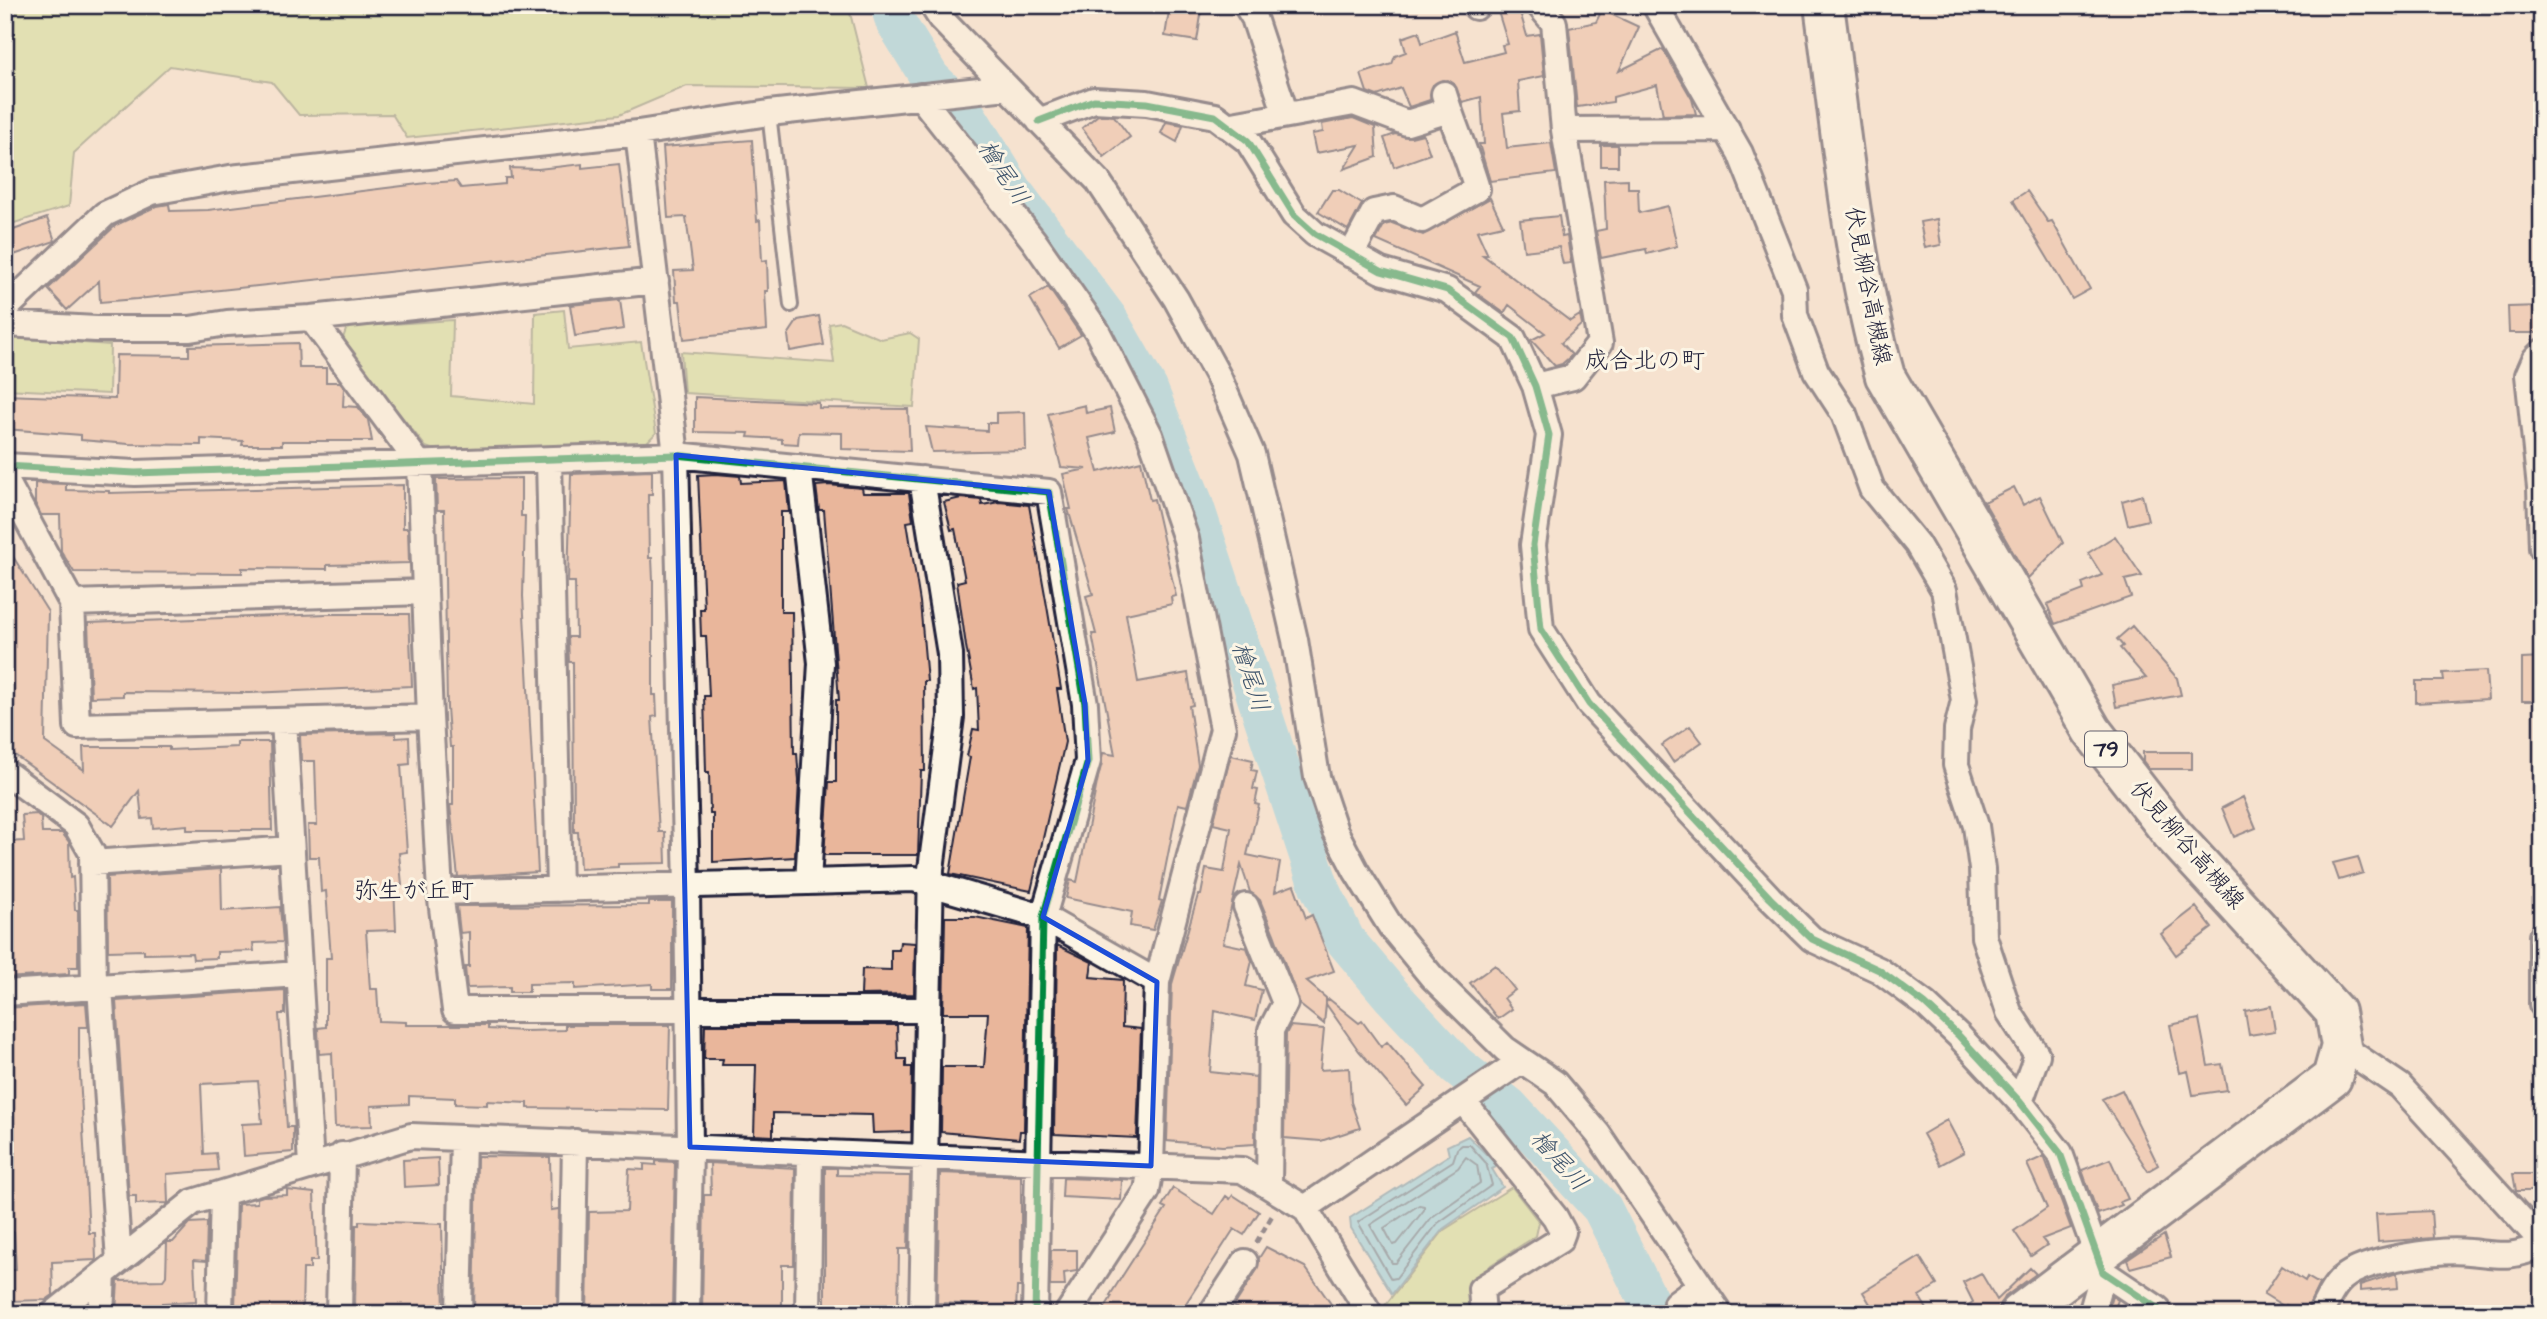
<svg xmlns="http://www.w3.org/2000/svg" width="2547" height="1319" font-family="'Architects Daughter','Klee One',sans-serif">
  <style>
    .green { fill: #cbdd91; stroke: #768066; stroke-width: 2 }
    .water { fill: #82cde2; stroke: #5c899f; stroke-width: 2 }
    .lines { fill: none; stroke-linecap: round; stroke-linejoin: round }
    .shore { stroke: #48667e; stroke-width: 2 }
    .river { stroke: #82cde2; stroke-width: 40 }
    .building { fill: #e9b69b; stroke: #22223b; stroke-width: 2 }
    .lane-casing { stroke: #22223b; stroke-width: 18 }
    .street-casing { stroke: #22223b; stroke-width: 30 }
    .primary-casing { stroke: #22223b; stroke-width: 44 }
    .path { stroke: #22223b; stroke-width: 4.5; stroke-dasharray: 7 5; stroke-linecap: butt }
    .lane { stroke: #fcf5e5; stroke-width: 12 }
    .street { stroke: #fcf5e5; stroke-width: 24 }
    .primary { stroke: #fcf5e5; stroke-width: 38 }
    .cycleway-casing { stroke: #fcf5e5; stroke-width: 11 }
    .cycleway { stroke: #00873e; stroke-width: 7 }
    .marked { fill: none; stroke: #1d4ed8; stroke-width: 5; stroke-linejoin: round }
    .labels { text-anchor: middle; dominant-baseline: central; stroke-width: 6; stroke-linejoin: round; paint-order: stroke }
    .shield { fill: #fcf5e5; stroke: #63616e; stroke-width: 2 }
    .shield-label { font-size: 21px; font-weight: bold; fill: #22223b }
    .street-label { font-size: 23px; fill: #22223b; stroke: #fcf5e5 }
    .water-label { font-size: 24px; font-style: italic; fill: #3f556d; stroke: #fcf5e5 }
    .neighbourhood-label { font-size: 24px; fill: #22223b; stroke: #fcf5e5 }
  </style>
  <rect width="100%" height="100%" fill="#f6e2cf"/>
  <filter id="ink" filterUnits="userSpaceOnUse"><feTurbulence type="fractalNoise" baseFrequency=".0143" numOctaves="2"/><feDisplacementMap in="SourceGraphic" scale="14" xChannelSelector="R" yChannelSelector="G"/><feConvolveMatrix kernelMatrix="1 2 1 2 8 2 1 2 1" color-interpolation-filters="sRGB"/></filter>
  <g filter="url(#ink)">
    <path class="green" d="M5 5H848L869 88 687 86 619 115 407 138 392 114 299 115 272 82 170 66 74 153 69 206 5 226Z
      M564 310 568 349 641 342 656 433 647 442 437 451 426 447 342 341 347 327 453 320 451 396 534 404 535 313Z
      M841 322 881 339 910 333 919 339 914 407 684 393 681 352 834 363 829 324Z
      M5 337 110 345 109 394 5 389Z
      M1512 1187 1539 1222 1536 1236 1491 1265 1473 1289 1476 1314H1386L1383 1308 1444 1230Z"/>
    <path class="water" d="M1468 1136 1498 1166 1492 1169 1503 1187 1443 1229 1392 1294 1351 1228 1350 1218 1449 1155 1447 1146Z"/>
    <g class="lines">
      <path class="shore" d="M1462 1145H1470L1486 1163 1492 1185 1438 1223 1396 1278 1391 1279 1358 1222 1453 1161 1457 1149Z
        M1466 1157 1477 1165 1480 1183 1432 1217 1396 1263H1392L1370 1225 1458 1168Z
        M1419 1205 1424 1206V1210L1397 1244 1393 1245 1384 1228Z"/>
      <path class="river" d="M890 5 895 21 930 78 963 110 1016 196 1108 319 1148 389 1192 500 1319 886 1345 940 1393 997 1456 1065 1509 1107 1602 1208 1655 1314"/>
    </g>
    <path class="building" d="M1170 5 1202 9 1197 41 1165 36Z
      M1496 5H1518L1527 36 1540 34 1544 76 1518 81 1520 111 1503 113 1507 148 1551 143 1556 173 1490 181 1479 144H1484L1481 97 1462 102 1454 84 1448 80 1433 85 1430 100 1409 107 1401 88 1377 96 1367 92 1361 74 1392 64 1395 56 1406 52 1402 38 1419 32 1422 43 1455 31 1465 62 1504 52 1502 45 1508 44Z
      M1602 10 1639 27 1619 71 1663 49 1692 99 1696 114 1663 115 1657 85 1613 97V102L1577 107 1569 28 1596 22Z
      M1098 115 1114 116 1130 137 1104 157 1082 128Z
      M1353 118 1375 127 1377 157 1344 169 1359 145 1316 153 1312 134 1323 132 1322 124Z
      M1166 122 1183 125 1177 142 1161 133Z
      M1395 134 1411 137 1423 134 1430 154 1394 167 1384 138Z
      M752 140 757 221 760 220 762 261 767 260 768 291H765L767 330 684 339 680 301H676L674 271 693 270 686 217 668 218 663 147Z
      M1601 145H1618V166H1601Z
      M582 164V168L619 164 629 246 137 299 100 302 99 281 67 310 48 289 116 225 157 206 169 204 170 211 208 210 427 183 456 181 461 188 505 184V178H511L510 168 538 169Z
      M1628 179V188H1638L1639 213 1668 206 1677 246 1647 254 1646 249 1601 258 1596 231 1606 229 1604 180Z
      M1332 190H1339L1362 204 1348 230 1318 212Z
      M2027 191 2048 222 2052 221 2090 289 2072 299 2013 200Z
      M1490 198 1503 225 1477 231 1488 255H1483L1570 321 1580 315 1582 324 1561 343 1572 355 1562 364 1555 366 1531 340 1545 333 1509 305 1504 313 1475 292 1480 286 1376 240 1384 225 1392 223 1423 235Z
      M1559 216 1562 237 1567 236 1571 263 1563 264 1559 247 1524 251 1520 220Z
      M47 218 55 241 5 258V233Z
      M1937 219 1941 245 1925 248 1920 222Z
      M1048 287 1081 335 1059 348 1030 298Z
      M620 300 624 329 575 336 570 305Z
      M2542 306V333H2509L2508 307Z
      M819 316 824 345 790 351 788 335 798 320Z
      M298 343 299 368H326V382H340L344 387 343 406 358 407 368 420 372 441H282V445H242L243 441 201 439V445L129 444 81 440V435L5 429V395L115 399 116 355 189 356V346Z
      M695 397 819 403V408L908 409 910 451 842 449V433L799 432 798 444 782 443V439L748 437 749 433 695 432Z
      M1085 405 1086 413 1110 408 1115 432 1089 438 1098 472 1141 461 1150 500 1154 499 1176 596 1171 597 1172 604 1126 614 1138 682 1188 673 1193 705 1189 706 1198 765 1187 806 1178 804 1159 900 1162 901 1153 930 1130 926 1132 912 1066 898 1070 880 1077 882 1103 753 1115 755 1092 634H1096L1086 596 1093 594 1068 509H1071L1063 474 1087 469 1061 467 1048 414Z
      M1025 412 1026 450 932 452 926 427 987 431V423H996V413Z
      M652 471V494H648L649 558H652L653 580V695H656L657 716 652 717 659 832H665L666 863 618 864V867L580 869 578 832H574L573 662H569L568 637H576L575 582H568L571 474Z
      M716 474 740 476 741 483 786 481 789 512H781V612H792L794 753H797L799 781 795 857 713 862V814H710L709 772H706L704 696H709L706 636H701L700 609H704L698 475Z
      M521 478V516H525L523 596 538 872 458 877 450 805H453V747H450L447 708 444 510H437L436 479Z
      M35 483 66 484V490L109 491V493L403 485V528H408L409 563 327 565V569L242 568V573L74 572 61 551 60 515H41L35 503Z
      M828 485 862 488 863 493H909L913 521 907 522 920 602 927 681H924L925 771H921L918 855H824L829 782H836V700H839L824 510H819L816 486Z
      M2014 487 2023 505 2040 496 2063 543 2028 578 1984 502Z
      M2142 495 2148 520 2128 525 2122 501Z
      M961 498 981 500 982 505 999 502 1029 505 1047 606 1061 689H1057L1065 742 1031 891 950 874 970 757 967 756 973 729 979 730 977 688 974 689 966 646 957 582 965 580 955 529 951 530 944 502Z
      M2115 536 2142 576 2125 580 2131 597 2055 624 2047 604 2084 590 2082 583 2102 575 2088 553Z
      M5 544 48 612 45 742 84 770 83 747H169V750L237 747V742H270L272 830H187V825L153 828 152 818 142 819 139 791 113 826 5 748Z
      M328 614H409L412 686 250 693 123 692V696L91 697 88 623Z
      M2132 626 2177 678 2181 695 2116 707 2112 685 2146 678 2120 648 2123 646 2117 639Z
      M2542 658V701H2522V659Z
      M2486 671 2488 699 2416 703V681H2444L2443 673Z
      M1690 726 1702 742 1673 762 1662 745Z
      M396 733V738L409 737 410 764 401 765 407 852 399 853 402 885H394L396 930 366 931 370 989H377L379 1021 406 1022V1025H488V1029L525 1031 565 1030V1025H670L668 1110 528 1108V1103L487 1101V1105L455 1104V1098L409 1096V1104L371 1106 372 1126 335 1127 332 1053 319 1054 318 1028 326 1027V958H331L326 891 321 892 319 857H309L308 825H317L315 761H301L300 735Z
      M2143 752H2192V769H2149L2143 761Z
      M1231 755 1253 760 1251 770 1257 771 1253 789 1258 790 1255 804 1259 805 1247 855 1280 862 1275 892 1294 885 1306 918 1312 915 1334 971 1306 981 1326 998V1002L1329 999 1359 1023 1362 1021 1381 1047 1387 1042 1426 1087 1406 1105 1359 1051 1326 1004 1324 1024 1300 1005 1274 934 1260 900 1250 892 1241 865 1223 943 1247 948 1252 961 1246 986 1262 990 1255 1020 1215 1011 1210 1072 1256 1077 1255 1144 1222 1146 1167 1141 1172 984 1198 895H1201L1206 869 1224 872 1231 828 1213 824Z
      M2243 797 2256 828 2234 837 2222 808Z
      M37 814 41 818 42 833H62L69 842 70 878 73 877 75 910H78V967H69V974L5 978V842L24 841 22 815Z
      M2358 857 2363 873 2339 880 2333 863Z
      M221 869 222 911 280 907 283 942 253 943 254 951 217 952V958L193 959 192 953 144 954V950L108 951 107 877Z
      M649 902H672V989H652V984L575 989V983L529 984V992H510V987L467 988 465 967H469V932L460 933 457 906 649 905Z
      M2196 907 2212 928 2176 955 2161 934Z
      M945 917H975L1028 928 1024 1131H1020L1019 1139 941 1132 942 1067H984L988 1013H943Z
      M900 942 915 943 914 994 861 995 862 969 891 970V950H899Z
      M1057 945 1092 962 1090 977 1123 980 1122 1027 1141 1029 1137 1138 1054 1134Z
      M1495 965 1515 990 1504 998 1512 1009 1498 1019 1470 983Z
      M285 990V1014H279L287 1127H293V1152L244 1156 242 1124 262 1123 258 1081 201 1084 204 1154 216 1153 218 1170 167 1174 168 1203 136 1204V1196H129L116 1001Z
      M86 1003 88 1027H79V1058L89 1233H95L96 1260 52 1262 53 1295 46 1300 9 1301 8 1270H16L14 1232H5V1210H10L5 1168V1008Z
      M2271 1006 2275 1031 2249 1035 2245 1011Z
      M2199 1019 2208 1066 2222 1064 2227 1090 2193 1095 2188 1071 2180 1073 2170 1025Z
      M705 1025H897L898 1059H906V1067H912L911 1132 873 1133 872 1115 773 1113V1136L754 1135 756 1065H722L723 1059H704Z
      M1290 1026 1324 1029 1320 1070 1349 1068 1351 1102 1360 1128 1321 1141 1284 1138 1286 1034Z
      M2122 1090 2158 1165 2148 1171 2102 1099Z
      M1947 1120 1964 1152 1940 1165 1923 1134Z
      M477 1156 550 1157 551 1210 559 1209 557 1314H474Z
      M2044 1156 2071 1228 2042 1239 2047 1245 2031 1256 2014 1231 2047 1208 2027 1164Z
      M438 1158 439 1185 404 1187 403 1160Z
      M2110 1159 2128 1199 2120 1202 2122 1205 2098 1214 2082 1170Z
      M656 1161 675 1162 672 1311 587 1314 589 1212 627 1211 629 1169 644 1170V1164L656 1165Z
      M710 1163 795 1168 794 1265H782V1314H702L704 1195H711Z
      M825 1168H837V1175L910 1176 908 1249H899L898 1314H825Z
      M940 1173 1021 1176V1287H1017L1016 1312 983 1311 984 1305 937 1303Z
      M2513 1174H2536V1191H2516Z
      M1063 1178 1122 1180 1121 1200 1062 1197Z
      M1173 1188 1214 1214 1226 1196 1230 1199 1233 1195 1259 1212 1244 1235 1234 1229 1179 1314H1101L1112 1296 1110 1295 1166 1208 1162 1206Z
      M287 1190 314 1193 317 1261H310V1269H303L302 1314H250V1310L235 1309 238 1204 257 1203V1198L263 1196 287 1195Z
      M2431 1211 2433 1238 2378 1242 2376 1214Z
      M359 1221 442 1224 444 1314H355L356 1225H359Z
      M207 1222 206 1261 194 1260 196 1301 162 1303V1311L116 1312 118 1281 163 1280 166 1276 167 1242H173L190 1223Z
      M2164 1235 2171 1257 2130 1268 2127 1260Z
      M1266 1247 1305 1267 1338 1314H1243L1234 1306 1257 1270 1259 1258Z
      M1051 1250H1077V1271L1064 1273 1065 1286H1050Z
      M1920 1257 1937 1285 1919 1296 1930 1314H1876L1863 1292Z
      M2282 1266 2305 1281 2307 1277 2319 1284 2305 1314 2286 1305 2285 1307 2264 1294Z
      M2030 1268 2036 1274 2005 1297 1998 1314H1954L1973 1302 1963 1282 1981 1273 1997 1300Z
      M2397 1273 2398 1288 2360 1291V1285Z
      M2112 1296 2118 1300 2113 1314H2107Z"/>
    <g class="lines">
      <defs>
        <path id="lane" d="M769 113 791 305"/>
        <path id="street" d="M932 5 941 19 1098 181 1176 299 1218 376 1252 454 1295 640 1317 777 1335 831 1356 871 1391 927 1432 977 1505 1049 1555 1083 1598 1134 1720 1314
          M1246 5 1254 18 1286 115
          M1655 5 1740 153 1794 289 1795 315 1816 371 1844 414 1872 489 1917 544 1944 590 1964 700 1957 729 1956 765 1976 826 1982 869 1984 937 2009 1012 2037 1055 2020 1102
          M1476 7 1478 5
          M920 96 1034 241 1097 331 1150 435 1186 539 1223 729 1157 982
          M1039 121 1094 100 1147 103 1215 116 1248 141 1294 215 1315 234 1381 271 1447 290 1513 338 1535 386 1549 435 1533 545 1541 629 1589 704 1770 898 1812 939 1879 970 1925 1004 1959 1036 2020 1102 2060 1153 2103 1272 2158 1309 2160 1314
          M1227 126 1354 103 1407 123 1449 110
          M1564 130 1727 129
          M638 133 676 455 687 886 690 1147 687 1314
          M1351 255 1374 212 1394 208 1422 220 1477 189C1468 157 1454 127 1444 94
          M5 309 105 214 152 192 230 178 638 133 769 113 1007 87
          M311 318 420 465 430 717 440 892 455 1010H928
          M5 324 96 329H190L227 323 311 318 656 281
          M2542 352 2535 359 2528 375 2540 488 2542 548
          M1535 386 1573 377 1600 343 1564 130 1554 23 1539 5
          M549 460 559 889
          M5 466 135 473 676 455 1049 492 1085 704 1088 761 1043 917 1035 1314
          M799 467 821 663 808 882
          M5 479 72 603 77 726 430 717
          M922 479 950 654 951 717 931 869 922 1314
          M72 603 425 592
          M284 721 311 1165
          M5 772 76 825 92 853 94 987
          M92 863 291 849
          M440 892 914 879 1043 917 1157 982 1151 1166 1147 1191 1067 1314
          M1246 906 1285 1003 1271 1030 1269 1186
          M2542 936V1004
          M100 987 119 1261
          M5 993 299 974
          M2341 1046 2400 1086 2542 1242
          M1463 1101 1555 1217 1563 1232 1560 1240 1481 1289 1483 1314
          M1305 1208 1521 1061
          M53 1314 193 1202 411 1136 1242 1170 1305 1208 1370 1314
          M101 1314 103 1274
          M220 1314 223 1193
          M339 1314 342 1155
          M459 1314 463 1138
          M572 1314 575 1142
          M808 1314 810 1152
          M1211 1314 1245 1262
          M1679 1314 1676 1303 1699 1286
          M2091 1314 2103 1272
          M2320 1314C2326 1302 2333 1286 2343 1278 2365 1259 2440 1249 2469 1252 2501 1255 2510 1259 2542 1245"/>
        <path id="primary" d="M1824 5C1841 129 1851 256 1885 376L2092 731 2172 834 2335 1012 2341 1046 2332 1078 2019 1314"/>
      </defs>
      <use href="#lane" class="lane-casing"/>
      <use href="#street" class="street-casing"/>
      <use href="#primary" class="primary-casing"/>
      <path class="path" d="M1256 1243 1273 1214"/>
      <use href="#lane" class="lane"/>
      <use href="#street" class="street"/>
      <use href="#primary" class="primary"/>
      <defs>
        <path id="cycleway" d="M1039 121 1094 100 1147 103 1215 116 1248 141 1294 215 1315 234 1381 271 1447 290 1513 338 1535 386 1549 435 1533 545 1541 629 1589 704 1770 898 1812 939 1879 970 1925 1004 1959 1036 2020 1102 2060 1153 2103 1272 2158 1309 2160 1314
          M5 466 135 473 676 455 1049 492 1085 704 1088 761 1043 917 1035 1314"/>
      </defs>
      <use href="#cycleway" class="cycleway-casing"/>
      <use href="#cycleway" class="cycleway"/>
    </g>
  </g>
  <path d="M0 0H2547V1319H0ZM676 455 1049 492 1085 704 1088 761 1043 917 1157 982 1151 1166 690 1147Z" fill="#f6e2cf" fill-opacity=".55" fill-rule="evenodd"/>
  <path class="marked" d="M676 455 1049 492 1085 704 1088 761 1043 917 1157 982 1151 1166 690 1147Z"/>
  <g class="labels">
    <rect class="shield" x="2085" y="731.5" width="42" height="35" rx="5"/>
    <g class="shield-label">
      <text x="2106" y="749">79</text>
    </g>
    <g class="street-label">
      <text transform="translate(1868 286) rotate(79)">伏見柳谷高槻線</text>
      <text transform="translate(2187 845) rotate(49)">伏見柳谷高槻線</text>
    </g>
    <g class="water-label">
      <text transform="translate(1003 173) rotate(57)">檜尾川</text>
      <text transform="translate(1250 677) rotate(72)">檜尾川</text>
      <text transform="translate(1559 1161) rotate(48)">檜尾川</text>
    </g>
    <g class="neighbourhood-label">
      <text x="1645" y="361">成合北の町</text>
      <text x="414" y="891">弥生が丘町</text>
    </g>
  </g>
  <rect width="2547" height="1319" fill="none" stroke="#fcf5e5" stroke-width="28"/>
  <rect x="14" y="14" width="2519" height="1291" fill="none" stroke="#22223b" stroke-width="2.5" filter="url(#ink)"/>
</svg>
